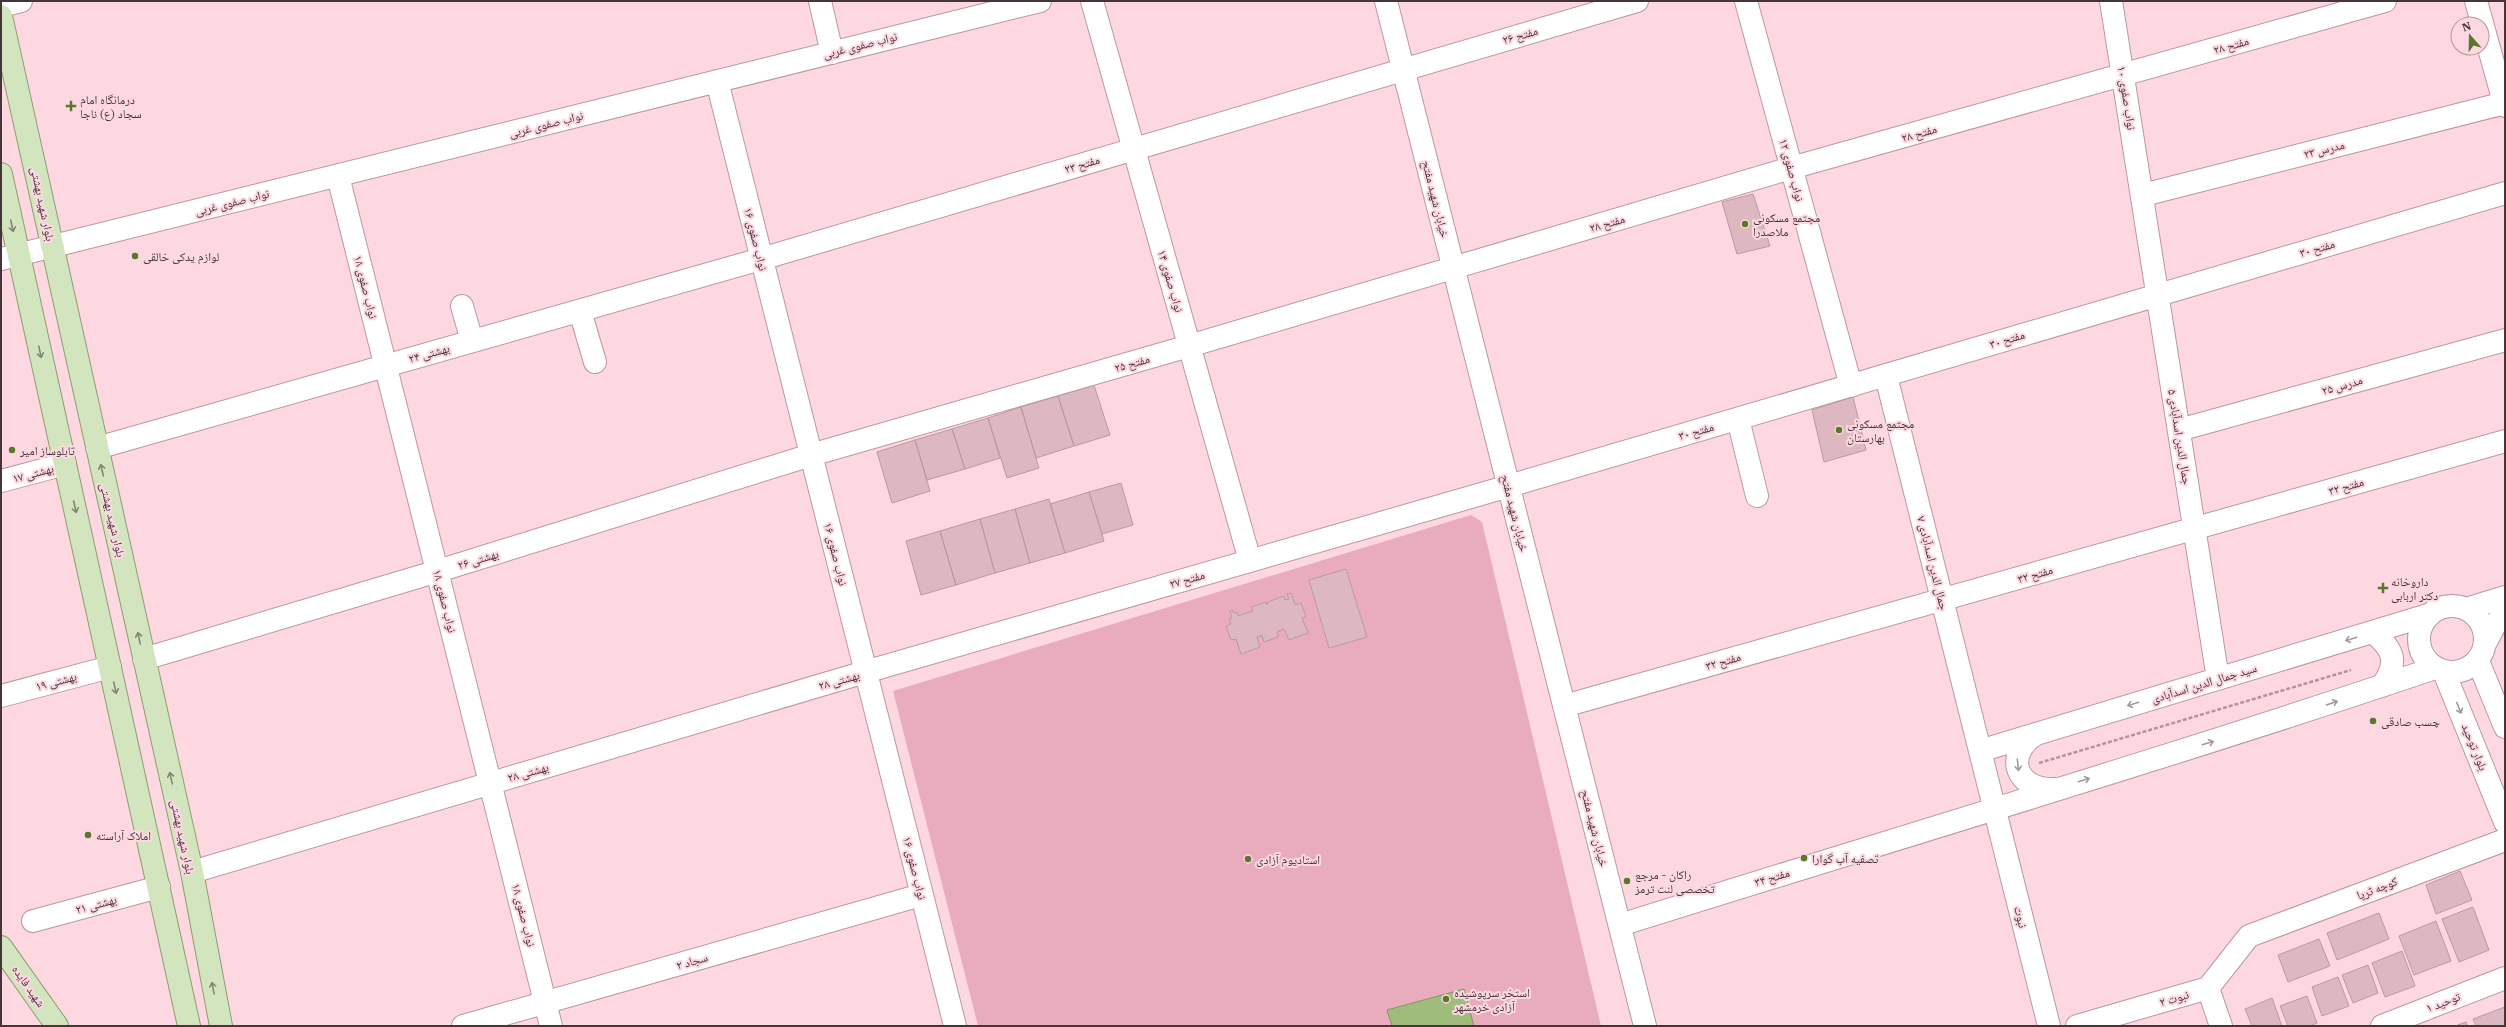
<svg xmlns="http://www.w3.org/2000/svg" width="2506" height="1027" font-family="'IBM Plex Serif','Noto Naskh Arabic',serif">
  <style>
    .green { fill: #e9acbc }
    .water { fill: #9fbc7c; stroke: #849468 }
    .building { fill: #ddb8c1; stroke: #bc99a2 }
    .lines { fill: none; stroke-linecap: round; stroke-linejoin: round }
    .minor-casing { stroke: #bb97a0; stroke-width: 24 }
    .major-casing { stroke: #8d9c73; stroke-width: 24 }
    .path { stroke: #b1959c; stroke-width: 2.5; stroke-dasharray: 4 2; stroke-linecap: butt }
    .minor { stroke: #fff; stroke-width: 22 }
    .major { stroke: #d3e5be; stroke-width: 22 }
    .oneway { stroke: #848475 }
    .oneway2 { stroke: #a29a9c }
    .poi-dot { fill: #59782e; stroke: #fed8e1; stroke-width: 1.5 }
    .labels { text-anchor: middle; dominant-baseline: central; stroke-width: 4; stroke-linejoin: round; paint-order: stroke }
    .street-label { font-size: 12px; fill: #443539; stroke: #fed8e1 }
    .poi-label { font-size: 12px; fill: #443539; stroke: #fed8e1; text-anchor: start }
  </style>
  <rect width="100%" height="100%" fill="#fed8e1"/>
  <path class="green" d="M1471 515 1482 522 1601 1026H978L893 691Z"/>
  <path class="water" d="M1464 989 1474 1026H1392L1387 1010Z"/>
  <path class="building" d="M1753 194 1770 246 1737 254 1722 202Z
    M1094 385 1110 435 1074 446 1058 396Z
    M1058 396 1074 446 1036 458 1021 407Z
    M1853 397 1866 450 1824 462 1812 410Z
    M1021 407 1039 468 1007 478 988 418Z
    M988 418 1000 458 965 469 952 429Z
    M952 429 965 469 927 480 915 440Z
    M915 440 930 491 892 503 877 452Z
    M1121 483 1133 525 1102 534 1089 492Z
    M1089 492 1104 541 1065 553 1050 504Z
    M1049 499 1065 553 1030 563 1015 509Z
    M1015 509 1030 563 995 573 980 519Z
    M980 519 995 573 956 585 940 531Z
    M940 531 956 585 921 595 906 541Z
    M1346 569 1367 637 1329 648 1309 580Z
    M1291 593 1295 605 1301 603 1306 617 1302 618 1308 633 1289 640 1284 629 1277 632 1278 637 1264 642 1262 635 1257 637 1260 647 1241 654 1236 639 1231 640 1226 626 1231 624 1229 619 1232 618 1230 611 1232 610 1234 613 1237 612 1238 616 1253 611 1251 607 1266 602 1267 605 1268 602 1284 596 1285 600 1289 599 1287 594Z
    M2460 871 2472 900 2436 914 2426 885Z
    M2473 907 2489 950 2459 962 2442 919Z
    M2379 913 2389 939 2337 960 2327 933Z
    M2436 921 2451 961 2414 975 2399 936Z
    M2319 939 2330 966 2288 982 2278 955Z
    M2402 951 2415 986 2385 997 2372 963Z
    M2368 965 2378 993 2353 1003 2342 975Z
    M2338 977 2349 1006 2322 1016 2312 987Z
    M2307 996 2317 1023 2310 1026H2288L2280 1006Z
    M2272 998 2282 1026H2252L2245 1009Z
    M2505 1007V1026H2476L2473 1019Z
    M2466 1022 2467 1026H2455Z"/>
  <g class="lines">
    <defs>
      <path id="minor" d="M820 1 832 53
        M1092 1 1250 561
        M1386 1 1645 1026
        M1746 1 1851 386
        M2111 1 2218 679
        M2476 1 2505 106
        M1 6 21 1
        M717 81 955 1026
        M338 176 551 1026
        M2143 195 2505 103
        M1 259 1040 1
        M462 306 472 341
        M580 311 595 362
        M1886 376 2049 1026
        M1738 419 1757 496
        M2179 430 2505 340
        M97 448 761 259 1637 1
        M1 481 65 464
        M2419 639a33 33 0 1 1 66 0a33 33 0 1 1-66 0Z
        M2466 609 2505 597
        M2373 632C2394 650 2399 662 2382 686
        M2486 642 2496 623 2505 616
        M144 659 438 571 811 455 1189 346 1791 168 2385 1
        M2478 661 2505 727
        M2444 672 2505 822
        M1 696 110 667
        M1564 706 2505 441
        M2036 734C2003 755 2016 791 2055 789
        M1980 751 2428 615
        M192 872 865 672 1509 486 2505 193
        M33 921 159 887
        M1620 925C1891 840 2165 759 2435 668
        M2208 988 2221 1026
        M463 1026 921 895
        M2077 1026 2208 988 2249 936 2505 840
        M2382 1026 2505 978"/>
      <path id="major" d="M1 16 192 872 221 1026
        M1 174 189 1026
        M1 947 57 1026"/>
    </defs>
    <use href="#minor" class="minor-casing"/>
    <use href="#major" class="major-casing"/>
    <path class="path" d="M2039 763 2351 670"/>
    <use href="#minor" class="minor"/>
    <use href="#major" class="major"/>
  </g>
  <defs><path id="oneway-shaft" d="M-6 0H5M1.5-3L5.5 0L1.5 3" fill="none" stroke-width="1.6" stroke-linecap="round" stroke-linejoin="round"/></defs>
  <g class="oneway">
    <use href="#oneway-shaft" transform="translate(12 226) rotate(78)"/>
    <use href="#oneway-shaft" transform="translate(40 352) rotate(78)"/>
    <use href="#oneway-shaft" transform="translate(102 470) rotate(-103)"/>
    <use href="#oneway-shaft" transform="translate(75 507) rotate(77)"/>
    <use href="#oneway-shaft" transform="translate(139 638) rotate(-102)"/>
    <use href="#oneway-shaft" transform="translate(115 688) rotate(78)"/>
    <use href="#oneway-shaft" transform="translate(171 778) rotate(-103)"/>
    <use href="#oneway-shaft" transform="translate(213 988) rotate(-100)"/>
  </g>
  <g class="oneway2">
    <use href="#oneway-shaft" transform="translate(2351 639) rotate(163)"/>
    <use href="#oneway-shaft" transform="translate(2332 703) rotate(-19)"/>
    <use href="#oneway-shaft" transform="translate(2133 704) rotate(163)"/>
    <use href="#oneway-shaft" transform="translate(2459 708) rotate(68)"/>
    <use href="#oneway-shaft" transform="translate(2208 743) rotate(-17)"/>
    <use href="#oneway-shaft" transform="translate(2018 765) rotate(83)"/>
    <use href="#oneway-shaft" transform="translate(2084 780) rotate(-17)"/>
  </g>
  <g class="poi-dot">
    <path d="M69 100h4v4h4v4h-4v4h-4v-4h-4v-4h4z"/>
    <circle cx="1745" cy="224" r="4"/>
    <circle cx="135" cy="256" r="4"/>
    <circle cx="1839" cy="430" r="4"/>
    <circle cx="12" cy="450" r="4"/>
    <path d="M2381 582h4v4h4v4h-4v4h-4v-4h-4v-4h4z"/>
    <circle cx="2373" cy="721" r="4"/>
    <circle cx="88" cy="835" r="4"/>
    <circle cx="1804" cy="858" r="4"/>
    <circle cx="1248" cy="859" r="4"/>
    <circle cx="1627" cy="881" r="4"/>
    <circle cx="1446" cy="999" r="4"/>
  </g>
  <g class="labels">
    <g class="street-label">
      <text transform="translate(1520 35) rotate(-16)">مفتح ۲۶</text>
      <text transform="translate(860 45) rotate(-14)">نواب صفوی غربی</text>
      <text transform="translate(2231 45) rotate(-16)">مفتح ۲۸</text>
      <text transform="translate(2127 98) rotate(81)">نواب صفوی ۱۰</text>
      <text transform="translate(546 124) rotate(-14)">نواب صفوی غربی</text>
      <text transform="translate(1919 133) rotate(-16)">مفتح ۲۸</text>
      <text transform="translate(2324 149) rotate(-14)">مدرس ۲۳</text>
      <text transform="translate(1082 164) rotate(-17)">مفتح ۲۳</text>
      <text transform="translate(1792 170) rotate(75)">نواب صفوی ۱۲</text>
      <text transform="translate(1436 199) rotate(76)">خیابان شهید مفتح</text>
      <text transform="translate(232 202) rotate(-14)">نواب صفوی غربی</text>
      <text transform="translate(43 204) rotate(78)">بلوار شهید بهشتی</text>
      <text transform="translate(1607 223) rotate(-16)">مفتح ۲۸</text>
      <text transform="translate(756 239) rotate(76)">نواب صفوی ۱۶</text>
      <text transform="translate(2317 248) rotate(-16)">مفتح ۳۰</text>
      <text transform="translate(1171 281) rotate(74)">نواب صفوی ۱۴</text>
      <text transform="translate(366 287) rotate(76)">نواب صفوی ۱۸</text>
      <text transform="translate(2007 339) rotate(-17)">مفتح ۳۰</text>
      <text transform="translate(429 353) rotate(-16)">بهشتی ۲۴</text>
      <text transform="translate(1132 363) rotate(-16)">مفتح ۲۵</text>
      <text transform="translate(2342 385) rotate(-16)">مدرس ۲۵</text>
      <text transform="translate(1696 431) rotate(-16)">مفتح ۳۰</text>
      <text transform="translate(2180 437) rotate(81)">جمال الدین اسدآبادی ۵</text>
      <text transform="translate(33 473) rotate(-15)">بهشتی ۱۷</text>
      <text transform="translate(2346 486) rotate(-16)">مفتح ۳۲</text>
      <text transform="translate(1515 513) rotate(76)">خیابان شهید مفتح</text>
      <text transform="translate(113 520) rotate(77)">بلوار شهید بهشتی</text>
      <text transform="translate(836 554) rotate(76)">نواب صفوی ۱۶</text>
      <text transform="translate(478 559) rotate(-17)">بهشتی ۲۶</text>
      <text transform="translate(1933 563) rotate(76)">جمال الدین اسدآبادی ۷</text>
      <text transform="translate(2035 574) rotate(-16)">مفتح ۳۲</text>
      <text transform="translate(1187 579) rotate(-16)">مفتح ۲۷</text>
      <text transform="translate(445 601) rotate(76)">نواب صفوی ۱۸</text>
      <text transform="translate(1723 661) rotate(-16)">مفتح ۳۲</text>
      <text transform="translate(839 680) rotate(-16)">بهشتی ۲۸</text>
      <text transform="translate(56 681) rotate(-15)">بهشتی ۱۹</text>
      <text transform="translate(2204 683) rotate(-17)">سید جمال الدین اسدآبادی</text>
      <text transform="translate(2475 747) rotate(68)">بلوار توحید</text>
      <text transform="translate(528 772) rotate(-16)">بهشتی ۲۸</text>
      <text transform="translate(1595 828) rotate(76)">خیابان شهید مفتح</text>
      <text transform="translate(183 837) rotate(78)">بلوار شهید بهشتی</text>
      <text transform="translate(915 868) rotate(76)">نواب صفوی ۱۶</text>
      <text transform="translate(1772 877) rotate(-17)">مفتح ۳۴</text>
      <text transform="translate(2377 888) rotate(-21)">کوچه ثریا</text>
      <text transform="translate(96 904) rotate(-15)">بهشتی ۲۱</text>
      <text transform="translate(524 915) rotate(76)">نواب صفوی ۱۸</text>
      <text transform="translate(2021 917) rotate(76)">نبوت</text>
      <text transform="translate(692 961) rotate(-16)">سجاد ۲</text>
      <text transform="translate(29 986) rotate(55)">شهید فایده</text>
      <text transform="translate(2174 998) rotate(-16)">نبوت ۲</text>
      <text transform="translate(2443 1002) rotate(-21)">توحید ۱</text>
    </g>
    <g class="poi-label">
      <text x="80" y="99">درمانگاه امام<tspan x="80" dy="14">سجاد (ع) ناجا</tspan></text>
      <text x="1753" y="217">مجتمع مسکونی<tspan x="1753" dy="14">ملاصدرا</tspan></text>
      <text x="143" y="256">لوازم یدکی خالقی</text>
      <text x="1847" y="423">مجتمع مسکونی<tspan x="1847" dy="14">بهارستان</tspan></text>
      <text x="20" y="450">تابلوساز امیر</text>
      <text x="2391" y="581">داروخانه<tspan x="2391" dy="14">دکتر اربابی</tspan></text>
      <text x="2381" y="721">چسب صادقی</text>
      <text x="96" y="835">املاک آراسته</text>
      <text x="1812" y="858">تصفیه آب گوارا</text>
      <text x="1256" y="859">استادیوم آزادی</text>
      <text x="1635" y="874">راکان - مرجع<tspan x="1635" dy="14">تخصصی لنت ترمز</tspan></text>
      <text x="1454" y="992">استخر سرپوشیده<tspan x="1454" dy="14">آزادی خرمشهر</tspan></text>
    </g>
  </g>
  <rect width="2506" height="1027" fill="none" stroke="#443539" stroke-width="4"/>
  <g transform="translate(2470 36) rotate(340)"><circle r="19" fill="#fed8e1" stroke="#b4979e"/>
  <path d="M0-3L7 15L0 10L-7 15Z" fill="#59782e"/>
  <text y="-6" font-size="11" font-weight="bold" text-anchor="middle" fill="#443539">N</text>
  </g>
</svg>
